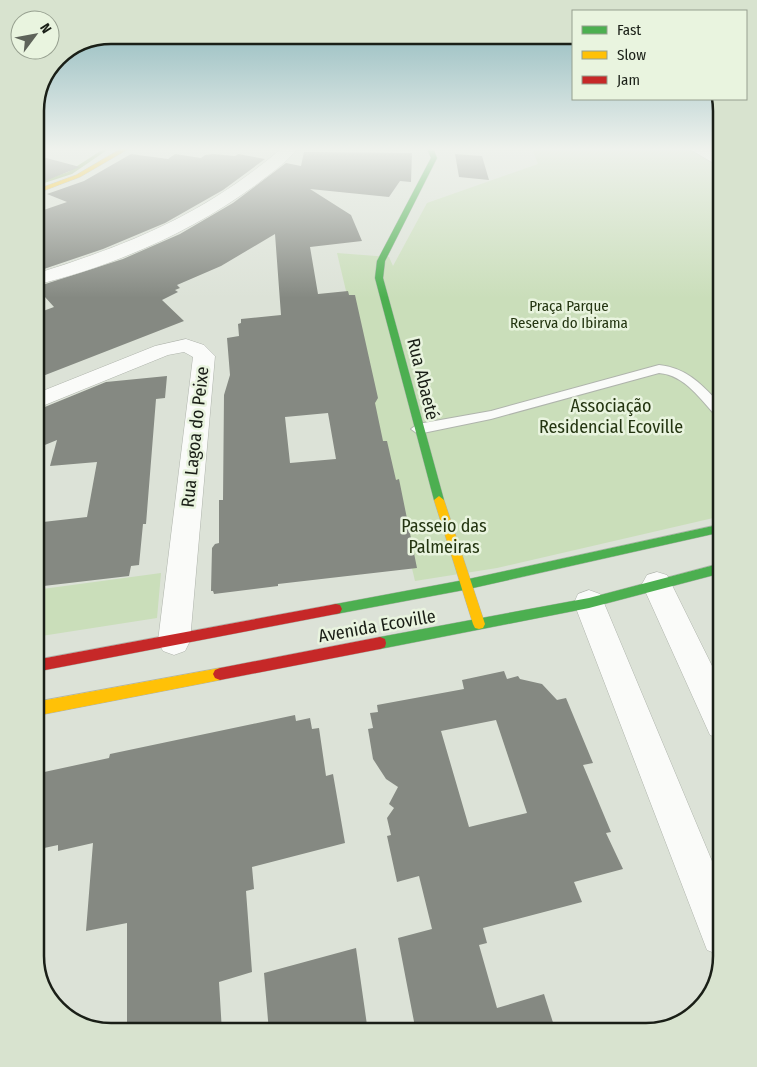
<svg xmlns="http://www.w3.org/2000/svg" width="757" height="1067" font-family="'Fira Sans Condensed',sans-serif">
  <style>
    .green { fill: #cadeba }
    .lines { fill: none; stroke-linecap: round; stroke-linejoin: round }
    .stream { fill: #92b171; fill-rule: evenodd }
    .building { fill: #858982; fill-rule: evenodd }
    .lane-casing { stroke: #afb4ac; stroke-width: 2 }
    .street-casing { stroke: #afb4ac; stroke-width: 1 }
    .fast-casing { stroke: #afb4ac; stroke-width: 1 }
    .slow-casing { stroke: #afb4ac; stroke-width: 1 }
    .jam-casing { stroke: #afb4ac; stroke-width: 1 }
    .lane { fill: #fafbf9; fill-rule: evenodd }
    .street { fill: #fafbf9; fill-rule: evenodd }
    .fast { fill: #4caf50; fill-rule: evenodd }
    .slow { fill: #ffc107; fill-rule: evenodd }
    .jam { fill: #c62828; fill-rule: evenodd }
    .labels { text-anchor: middle; dominant-baseline: central; stroke-width: 5; stroke-linejoin: round; paint-order: stroke }
    .far-park-label { font-size: 15px; fill: #243511; stroke: #e9f4df }
    .street-label { font-size: 18px; fill: #1a1f17; stroke: #e9f4df }
    .park-label { font-size: 18px; fill: #243511; stroke: #e9f4df }
    .rim { fill: none; stroke: #1a1f17; stroke-width: 2.5 }
  </style>
  <rect width="100%" height="100%" fill="#dce2d7"/>
  <path class="green" d="M688 148 722 168V516L497 568 415 581 337 253 389 257 393 266 427 203 538 164 533 151Z
    M161 573 157 618 35 637V590Z"/>
  <g class="lines">
    <path class="stream" d="M105 148H110L72 174 35 186V183L68 172Z"/>
  </g>
  <path class="building" d="M304 152 412 153 411 182 400 181 389 197 310 189 351 215 362 241 310 247 318 294 348 291 349 295H355L378 398 375 403 383 441H387L396 480 399 479 417 568 278 584V586L214 594 213 591H211L212 548 215 544 219 543V500H223L224 395 230 375 227 338 239 336 238 324 241 323V319L281 315 275 234 221 266 177 285 180 288 175 290 178 292 162 300 184 321 35 379V314L54 307 36 287 123 259 180 234 233 203 286 163 301 166ZM328 413 336 459 290 463 285 417Z
    M131 154 168 159 175 154 201 158 205 155 213 154 235 156 238 154 265 159 223 190 165 223 103 249 35 272V213L67 202 47 194 84 181Z
    M455 154 482 156 489 180 459 177Z
    M35 155 80 167 35 185Z
    M167 376 165 398 156 399 146 524H143L139 565 131 566 129 576 35 587V559L43 522 87 517 97 462 50 466 57 440 35 449V411L106 382Z
    M504 671 507 679 518 676 520 679 542 684 557 700 566 698 593 763 583 765 611 832 606 833 623 869 574 882 582 902 483 928 487 943 479 945 497 1008 544 994 556 1032H416L398 938 432 929 419 876 397 882 387 836 391 835 387 818 394 808 389 804 398 787 386 779 373 759 368 729 373 728 370 713 378 712 377 705 464 689 462 680ZM496 720 527 813 469 827 441 731Z
    M295 715 296 721 310 718 312 729 319 728 326 776 333 774 345 843 252 867 254 889 246 891 252 972 219 982 222 1032H127V923L86 931 93 843 58 851V845L35 850V774L109 758 110 754Z
    M356 948 368 1032H269L264 973Z"/>
  <g class="lines">
    <defs>
      <path id="lane" d="M659 365C688 368 703 386 722 406V418L717 417C701 400 685 375 659 373L491 419 418 434 411 429 418 424 491 411Z"/>
      <path id="street" d="M282 148H298C287 162 271 173 257 184 192 232 114 266 35 285V274C131 244 205 214 282 148Z
        M688 148H705L722 158V168Z
        M186 339 204 345 215 356 190 641 185 651 174 655 163 651 158 641 193 357 184 352 168 355 35 409V394L155 346Z
        M657 572 667 575 722 686V740L710 735 642 584 647 575Z
        M589 590 600 594 604 603 722 885V956L707 950 574 603 578 594Z"/>
      <path id="fast" d="M427 148H433L437 158 385 261 383 278 444 500 439 504 434 500 375 278 377 261 431 158Z
        M722 524V532L464 590 336 614 332 613 330 609 332 605 336 604 464 580Z
        M722 563V573L589 608 380 649 375 647 374 643 375 639 380 637 589 598Z"/>
      <path id="slow" d="M122 148H130L80 177 35 194V190L76 175Z
        M439 496 444 500 485 624 483 628 479 629 475 628 473 624 434 500Z
        M220 668 225 670 227 674 225 678 220 680 35 716V702Z"/>
      <path id="jam" d="M336 604 340 605 342 609 340 613 336 614 35 672V660Z
        M380 637 385 639 386 643 385 647 380 649 220 680 215 678 213 674 215 670 220 668Z"/>
    </defs>
    <use href="#lane" class="lane-casing"/>
    <use href="#street" class="street-casing"/>
    <use href="#fast" class="fast-casing"/>
    <use href="#slow" class="slow-casing"/>
    <use href="#jam" class="jam-casing"/>
    <use href="#lane" class="lane"/>
    <use href="#street" class="street"/>
    <use href="#fast" class="fast"/>
    <use href="#slow" class="slow"/>
    <use href="#jam" class="jam"/>
  </g>
  <linearGradient id="sky" x2="0" y2="1"><stop stop-color="#85b3b8"/><stop offset="0.5" stop-color="#eff2ed"/><stop offset="1" stop-color="#eff2ed" stop-opacity="0"/></linearGradient>
  <rect width="757" height="298" fill="url(#sky)"/>
  <g class="labels">
    <g class="far-park-label">
      <text x="569" y="306">Praça Parque<tspan x="569" dy="17">Reserva do Ibirama</tspan></text>
    </g>
    <g class="street-label">
      <text transform="translate(423 379) rotate(76)">Rua Abaeté</text>
      <text transform="translate(195 437) rotate(-84)">Rua Lagoa do Peixe</text>
      <text transform="translate(377 626) rotate(-10)">Avenida Ecoville</text>
    </g>
    <g class="park-label">
      <text x="611" y="406">Associação<tspan x="611" dy="21">Residencial Ecoville</tspan></text>
      <text x="444" y="526">Passeio das<tspan x="444" dy="21">Palmeiras</tspan></text>
    </g>
  </g>
  <path d="M0 0H757V1067H0ZM111 44H646A67 67 0 0 1 713 111V956A67 67 0 0 1 646 1023H111A67 67 0 0 1 44 956V111A67 67 0 0 1 111 44Z" fill="#d8e3cf" fill-rule="evenodd"/>
  <path class="rim" d="M111 44H646A67 67 0 0 1 713 111V956A67 67 0 0 1 646 1023H111A67 67 0 0 1 44 956V111A67 67 0 0 1 111 44Z"/>
  <rect x="572" y="10" width="175" height="90" fill="#e9f4df" stroke="#969f8f"/>
  <rect x="582" y="26" width="25" height="8" fill="#4caf50" stroke="#969f8f"/>
  <text x="617" y="35" font-size="15" fill="#1a1f17">Fast</text>
  <rect x="582" y="51" width="25" height="8" fill="#ffc107" stroke="#969f8f"/>
  <text x="617" y="60" font-size="15" fill="#1a1f17">Slow</text>
  <rect x="582" y="76" width="25" height="8" fill="#c62828" stroke="#969f8f"/>
  <text x="617" y="85" font-size="15" fill="#1a1f17">Jam</text>
  <g transform="translate(35 35) rotate(58)"><circle r="24" fill="#e9f4df" stroke="#969f8f"/>
  <path d="M0-4L9 19L0 12L-9 19Z" fill="#5e635a"/>
  <text y="-8" font-size="14" font-weight="bold" text-anchor="middle" fill="#1a1f17">N</text>
  </g>
</svg>
